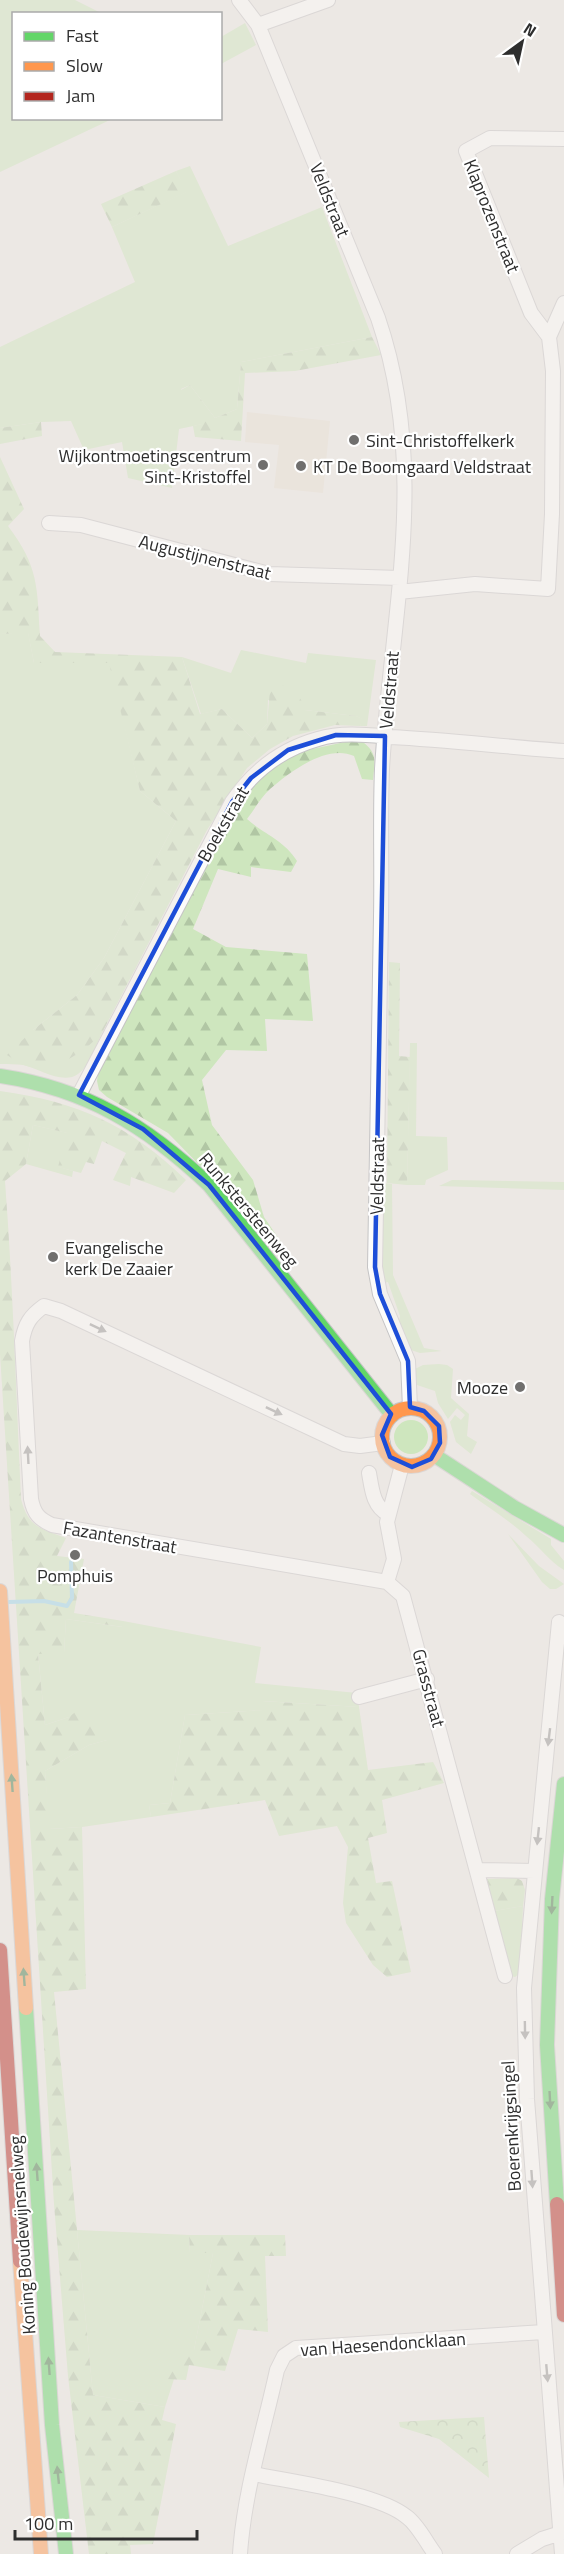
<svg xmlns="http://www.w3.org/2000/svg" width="564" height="2554" font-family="'Titillium Web',sans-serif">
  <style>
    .education { fill: #e6e0d3 }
    .grass { fill: #cee6be }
    .forest { fill: url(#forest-firs) }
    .park { fill: url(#park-crowns) }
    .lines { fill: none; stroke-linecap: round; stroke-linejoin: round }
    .stream { stroke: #99d6ec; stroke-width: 4 }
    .street-casing { stroke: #c5c4c5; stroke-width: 16 }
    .fast-casing { stroke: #c5c4c5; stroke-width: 16 }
    .slow-casing { stroke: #c5c4c5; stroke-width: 16 }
    .jam-casing { stroke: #c5c4c5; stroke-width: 16 }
    .street { stroke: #fcfcfb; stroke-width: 14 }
    .fast { stroke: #63d668; stroke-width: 14 }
    .slow { stroke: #ff974d; stroke-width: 14 }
    .jam { stroke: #b3261e; stroke-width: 14 }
    .oneway { fill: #959594 }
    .oneway2 { fill: #467a48 }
    .marked { fill: none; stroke: #1d4ed8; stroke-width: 4.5; stroke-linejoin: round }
    .poi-dot { fill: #706f6e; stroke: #fff; stroke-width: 2 }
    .labels { text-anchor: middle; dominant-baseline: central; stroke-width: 4.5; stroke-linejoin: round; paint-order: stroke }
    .street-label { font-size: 18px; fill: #2e2e2e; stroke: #fff }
    .poi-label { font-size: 18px; fill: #2e2e2e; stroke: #fff; text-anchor: start }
  </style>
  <defs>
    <pattern id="forest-firs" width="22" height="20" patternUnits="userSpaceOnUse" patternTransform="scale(1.5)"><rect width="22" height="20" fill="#cee6be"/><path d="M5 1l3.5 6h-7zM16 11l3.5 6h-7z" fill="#b1c6a4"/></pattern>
    <pattern id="park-crowns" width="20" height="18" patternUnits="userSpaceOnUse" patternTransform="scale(1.5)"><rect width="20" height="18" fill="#cee6be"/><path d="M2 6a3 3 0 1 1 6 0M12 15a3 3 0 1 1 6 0" fill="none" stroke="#b1c6a4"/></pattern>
  </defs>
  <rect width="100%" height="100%" fill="#ece8e4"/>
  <path class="education" d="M247 412 330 421 323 493 274 488 279 445 245 442Z"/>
  <path class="grass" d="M0 0H75L101 13 14 14V118L112 119 0 172Z
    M245 23 256 45 221 64V37Z
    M190 166 228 246 322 207 372 337 241 362 237 409 215 418 190 385 181 389 203 424 179 429 172 488 128 478 122 442 84 450 71 421 41 422 0 428V347L135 282 112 227 186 192 176 171Z
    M28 632 34 663H110L140 791 176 821 104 958 77 995 33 1030 57 1063 74 1056 102 1033C96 1045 90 1066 78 1074 63 1085 39 1069 24 1065 16 1064 8 1064 0 1064V634Z
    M241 650 306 663 308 653 376 660 367 726H360L362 719 356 716 305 710 268 700 267 724 252 738 222 709 201 714 182 657 231 673Z
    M410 1043H417L416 1136 447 1137 448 1170 426 1180 425 1185H407Z
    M33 1125 68 1133 59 1167 73 1171 72 1177 26 1164Z
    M452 1180 564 1182V1190L439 1186Z
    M383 1183 392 1184 393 1275 424 1348 442 1351 420 1353 411 1350 399 1324 400 1316 388 1282 384 1283 381 1267Z
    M439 1364 447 1365 453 1369 451 1398 469 1414 467 1436 477 1442 471 1454 456 1442 450 1422 455 1415 461 1420 465 1415 457 1408 448 1419 438 1403 435 1391 417 1385 415 1369 423 1365Z
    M394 1437a17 17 0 1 1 34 0a17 17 0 1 1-34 0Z
    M472 1491 551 1539V1545L564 1561V1570C549 1561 540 1547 526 1536 509 1520 489 1508 470 1494Z
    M508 1534 539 1566 564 1584 556 1589H550L542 1582Z
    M66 1619 122 1627 123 1621 261 1647 255 1683 357 1693 359 1707 263 1701 264 1710 185 1715 170 1803 149 1805 151 1817 82 1827 49 1829 45 1771 89 1745 107 1740 69 1717 45 1725 38 1653H64Z
    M523 1906 520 1973 515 1977 511 1976 494 1911Z
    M77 2230 189 2235 190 2253H213L194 2350 168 2378 174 2379 165 2407 93 2395Z"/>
  <path class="forest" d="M176 171 187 192 112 227 101 204Z
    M372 337 381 355 295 371 245 373 241 441 195 437 193 426 202 424 181 390 190 385 215 418 237 409 241 362Z
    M41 422 42 436 0 444V428Z
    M0 457 24 509 8 526C39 567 37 587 40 636L55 652 182 657 200 714 222 709 252 738 267 724 270 690 282 685C294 692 302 696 305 710L356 716 363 719 360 726 335 725 293 736 270 749 247 768 207 830 102 1033C83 1053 52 1075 23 1065 18 1063 12 1058 7 1055L33 1030 77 995 104 958 176 821 140 791 109 663H34L28 633 0 634Z
    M359 739C378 753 375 758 373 780L362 779 354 756C327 744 291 771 270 789 261 797 254 810 247 819 265 835 284 840 297 861L291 872 251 867V877L218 869 193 929 226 947 307 954 313 1021 265 1019 267 1051 226 1050 202 1080 212 1125 253 1180 264 1217 283 1245 274 1252 213 1179 168 1133 107 1097 99 1090 97 1081 99 1066 135 1003 217 845 256 781 273 766 303 751Z
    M389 962 400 963 399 1056 410 1057 407 1185 387 1183Z
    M0 1091C79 1102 129 1125 186 1180L174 1193 131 1177 130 1186 113 1180 126 1153 102 1141 94 1164 86 1162 81 1173 58 1167 67 1133 33 1125 26 1164 5 1181C13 1287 16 1392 21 1499 28 1527 41 1529 66 1538L57 1556 84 1559 74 1613 123 1621V1627L66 1619 64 1653 38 1654 45 1725 69 1717 78 1710 90 1714 109 1731 107 1740 89 1745 45 1771 50 1829 82 1827 86 1989 54 1992 93 2395 165 2407 162 2420 176 2424 153 2544 130 2545 131 2554H89L68 2376 54 2204 0 1354Z
    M262 1701 359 1707 368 1770 433 1762 444 1783 382 1800 387 1833 368 1838 376 1883 392 1881 411 1972 387 1977 373 1965 346 1923 343 1903 348 1847 337 1826 279 1836 265 1800 151 1817 149 1805 170 1803 185 1715 263 1710Z
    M517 1878 522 1881 525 1890 523 1906 494 1911 487 1879Z
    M189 2235H285L286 2256H265L268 2332 238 2329 225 2371 189 2365 186 2380 167 2379C170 2359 175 2353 194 2350L213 2253H190Z"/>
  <path class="park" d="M484 2417 489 2478 439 2439 400 2427 399 2422Z"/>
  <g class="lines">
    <path class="stream" d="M9 1602 44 1601 67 1606 72 1598 71 1562"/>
    <defs>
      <path id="street" d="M239 0 258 25 378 318C430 470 391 614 382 769 380 818 382 868 381 917 379 1034 377 1150 375 1267L380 1294 408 1361 410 1408
        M258 25 328 0
        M549 337 564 303
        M49 523 81 525 269 574 400 578
        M399 592 475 584 548 589 552 514 553 371 549 337 531 313 466 151 490 138 564 139
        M79 1095 232 802C253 771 282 749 318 739 342 732 367 735 391 737 449 740 506 747 564 751
        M383 1443 360 1446 344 1444 61 1311 44 1306C30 1316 25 1324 22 1341L31 1499C34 1514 39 1519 52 1525L387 1582 403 1596 505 1976
        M369 1473C372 1490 373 1506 388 1514
        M387 1582 394 1559 387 1522 402 1465
        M559 1622 524 1988 527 2099 562 2554
        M359 1697 427 1679
        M477 1870 535 1871
        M254 2474C293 2482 378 2493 407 2517 418 2525 426 2542 435 2554
        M240 2554C244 2492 264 2430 277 2370L284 2356 296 2348 544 2332
        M517 2554 542 2539 561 2533"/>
      <path id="fast" d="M0 1076C86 1089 147 1126 209 1185L392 1415
        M434 1455 515 1508 564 1535
        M26 2008 52 2425 66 2554
        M557 2204 547 2045 552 1899 564 1784"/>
      <path id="slow" d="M382 1437a29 29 0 1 1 58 0a29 29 0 1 1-58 0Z
        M0 1591 26 2008
        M20 2261 41 2554"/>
      <path id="jam" d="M0 1950 20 2261
        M557 2204 564 2315"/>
    </defs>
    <use href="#street" class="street-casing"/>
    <use href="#fast" class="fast-casing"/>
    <use href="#slow" class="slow-casing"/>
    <use href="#jam" class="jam-casing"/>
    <use href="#street" class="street"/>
    <use href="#fast" class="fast"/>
    <use href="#slow" class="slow"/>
    <use href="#jam" class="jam"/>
  </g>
  <defs><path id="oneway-solid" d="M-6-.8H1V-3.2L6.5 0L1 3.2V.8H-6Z" transform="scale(1.5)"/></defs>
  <g class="oneway">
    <use href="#oneway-solid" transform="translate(98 1328) rotate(25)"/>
    <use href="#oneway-solid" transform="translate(274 1411) rotate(25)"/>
    <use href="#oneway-solid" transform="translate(28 1455) rotate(-93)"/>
    <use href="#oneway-solid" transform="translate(549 1737) rotate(97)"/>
    <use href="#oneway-solid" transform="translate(538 1836) rotate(96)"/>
    <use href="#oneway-solid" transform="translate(525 2030) rotate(89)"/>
    <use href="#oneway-solid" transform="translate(532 2179) rotate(86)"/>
    <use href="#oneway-solid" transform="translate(547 2373) rotate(85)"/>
  </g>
  <g class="oneway2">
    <use href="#oneway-solid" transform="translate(12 1783) rotate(-94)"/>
    <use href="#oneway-solid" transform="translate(552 1905) rotate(93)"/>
    <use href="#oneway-solid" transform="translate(24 1977) rotate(-94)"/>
    <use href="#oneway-solid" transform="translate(550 2100) rotate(87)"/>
    <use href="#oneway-solid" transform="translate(37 2172) rotate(-94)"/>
    <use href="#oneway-solid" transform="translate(49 2366) rotate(-94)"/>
    <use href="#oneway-solid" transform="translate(58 2475) rotate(-96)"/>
  </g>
  <path d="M0 0H564V2554H0ZM336 735 385 736 375 1267 380 1294 408 1361 410 1407 424 1411 439 1426 440 1443 431 1459 412 1467 390 1457 382 1435 391 1414 209 1185 143 1129 79 1095 232 802 251 778 288 750Z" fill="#ece8e4" fill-opacity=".55" fill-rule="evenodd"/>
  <path class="marked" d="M336 735 385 736 375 1267 380 1294 408 1361 410 1407 424 1411 439 1426 440 1443 431 1459 412 1467 390 1457 382 1435 391 1414 209 1185 143 1129 79 1095 232 802 251 778 288 750Z"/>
  <g class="poi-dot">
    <circle cx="354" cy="440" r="6"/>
    <circle cx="263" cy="465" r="6"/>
    <circle cx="301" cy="466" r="6"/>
    <circle cx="53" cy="1257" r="6"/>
    <circle cx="520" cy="1387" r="6"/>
    <circle cx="75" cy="1555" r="6"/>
  </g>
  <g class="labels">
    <g class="street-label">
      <text transform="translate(330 200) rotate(68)">Veldstraat</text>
      <text transform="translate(492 216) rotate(68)">Klaprozenstraat</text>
      <text transform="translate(205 557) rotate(14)">Augustijnenstraat</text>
      <text transform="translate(389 690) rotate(-85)">Veldstraat</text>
      <text transform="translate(223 824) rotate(-60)">Boekstraat</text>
      <text transform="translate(377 1176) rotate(-89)">Veldstraat</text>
      <text transform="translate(249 1210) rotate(50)">Runkstersteenweg</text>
      <text transform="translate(120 1537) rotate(10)">Fazantenstraat</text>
      <text transform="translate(429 1688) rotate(75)">Grasstraat</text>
      <text transform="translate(511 2126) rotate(-93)">Boerenkrijgsingel</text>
      <text transform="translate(22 2235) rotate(-94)">Koning Boudewijnsnelweg</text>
      <text transform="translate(383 2344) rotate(-4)">van Haesendoncklaan</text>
    </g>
    <g class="poi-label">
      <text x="366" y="440">Sint-Christoffelkerk</text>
      <text x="251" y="455" text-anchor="end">Wijkontmoetingscentrum<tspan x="251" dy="21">Sint-Kristoffel</tspan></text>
      <text x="313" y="466">KT De Boomgaard Veldstraat</text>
      <text x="65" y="1247">Evangelische<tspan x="65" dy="21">kerk De Zaaier</tspan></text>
      <text x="508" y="1387" text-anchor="end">Mooze</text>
      <text x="75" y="1575" text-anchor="middle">Pomphuis</text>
    </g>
  </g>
  <rect x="12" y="12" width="210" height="108" fill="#ffffff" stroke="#ababab" stroke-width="1.5"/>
  <rect x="24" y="32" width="30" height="9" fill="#63d668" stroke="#ababab" stroke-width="1.5"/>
  <text x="66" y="42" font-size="18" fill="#2e2e2e">Fast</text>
  <rect x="24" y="62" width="30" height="9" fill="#ff974d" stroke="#ababab" stroke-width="1.5"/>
  <text x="66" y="72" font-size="18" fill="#2e2e2e">Slow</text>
  <rect x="24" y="92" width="30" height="9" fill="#b3261e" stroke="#ababab" stroke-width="1.5"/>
  <text x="66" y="102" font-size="18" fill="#2e2e2e">Jam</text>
  <g transform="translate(522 42) rotate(33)" stroke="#ffffff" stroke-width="4.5" paint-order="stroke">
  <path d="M0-4.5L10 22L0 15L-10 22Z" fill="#2e2e2e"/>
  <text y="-9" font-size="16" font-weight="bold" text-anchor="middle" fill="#2e2e2e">N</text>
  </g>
  <path d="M15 2530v9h182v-9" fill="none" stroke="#2e2e2e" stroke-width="3"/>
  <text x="24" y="2530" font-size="18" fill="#2e2e2e" stroke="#ffffff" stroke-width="4.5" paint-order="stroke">100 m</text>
</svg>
